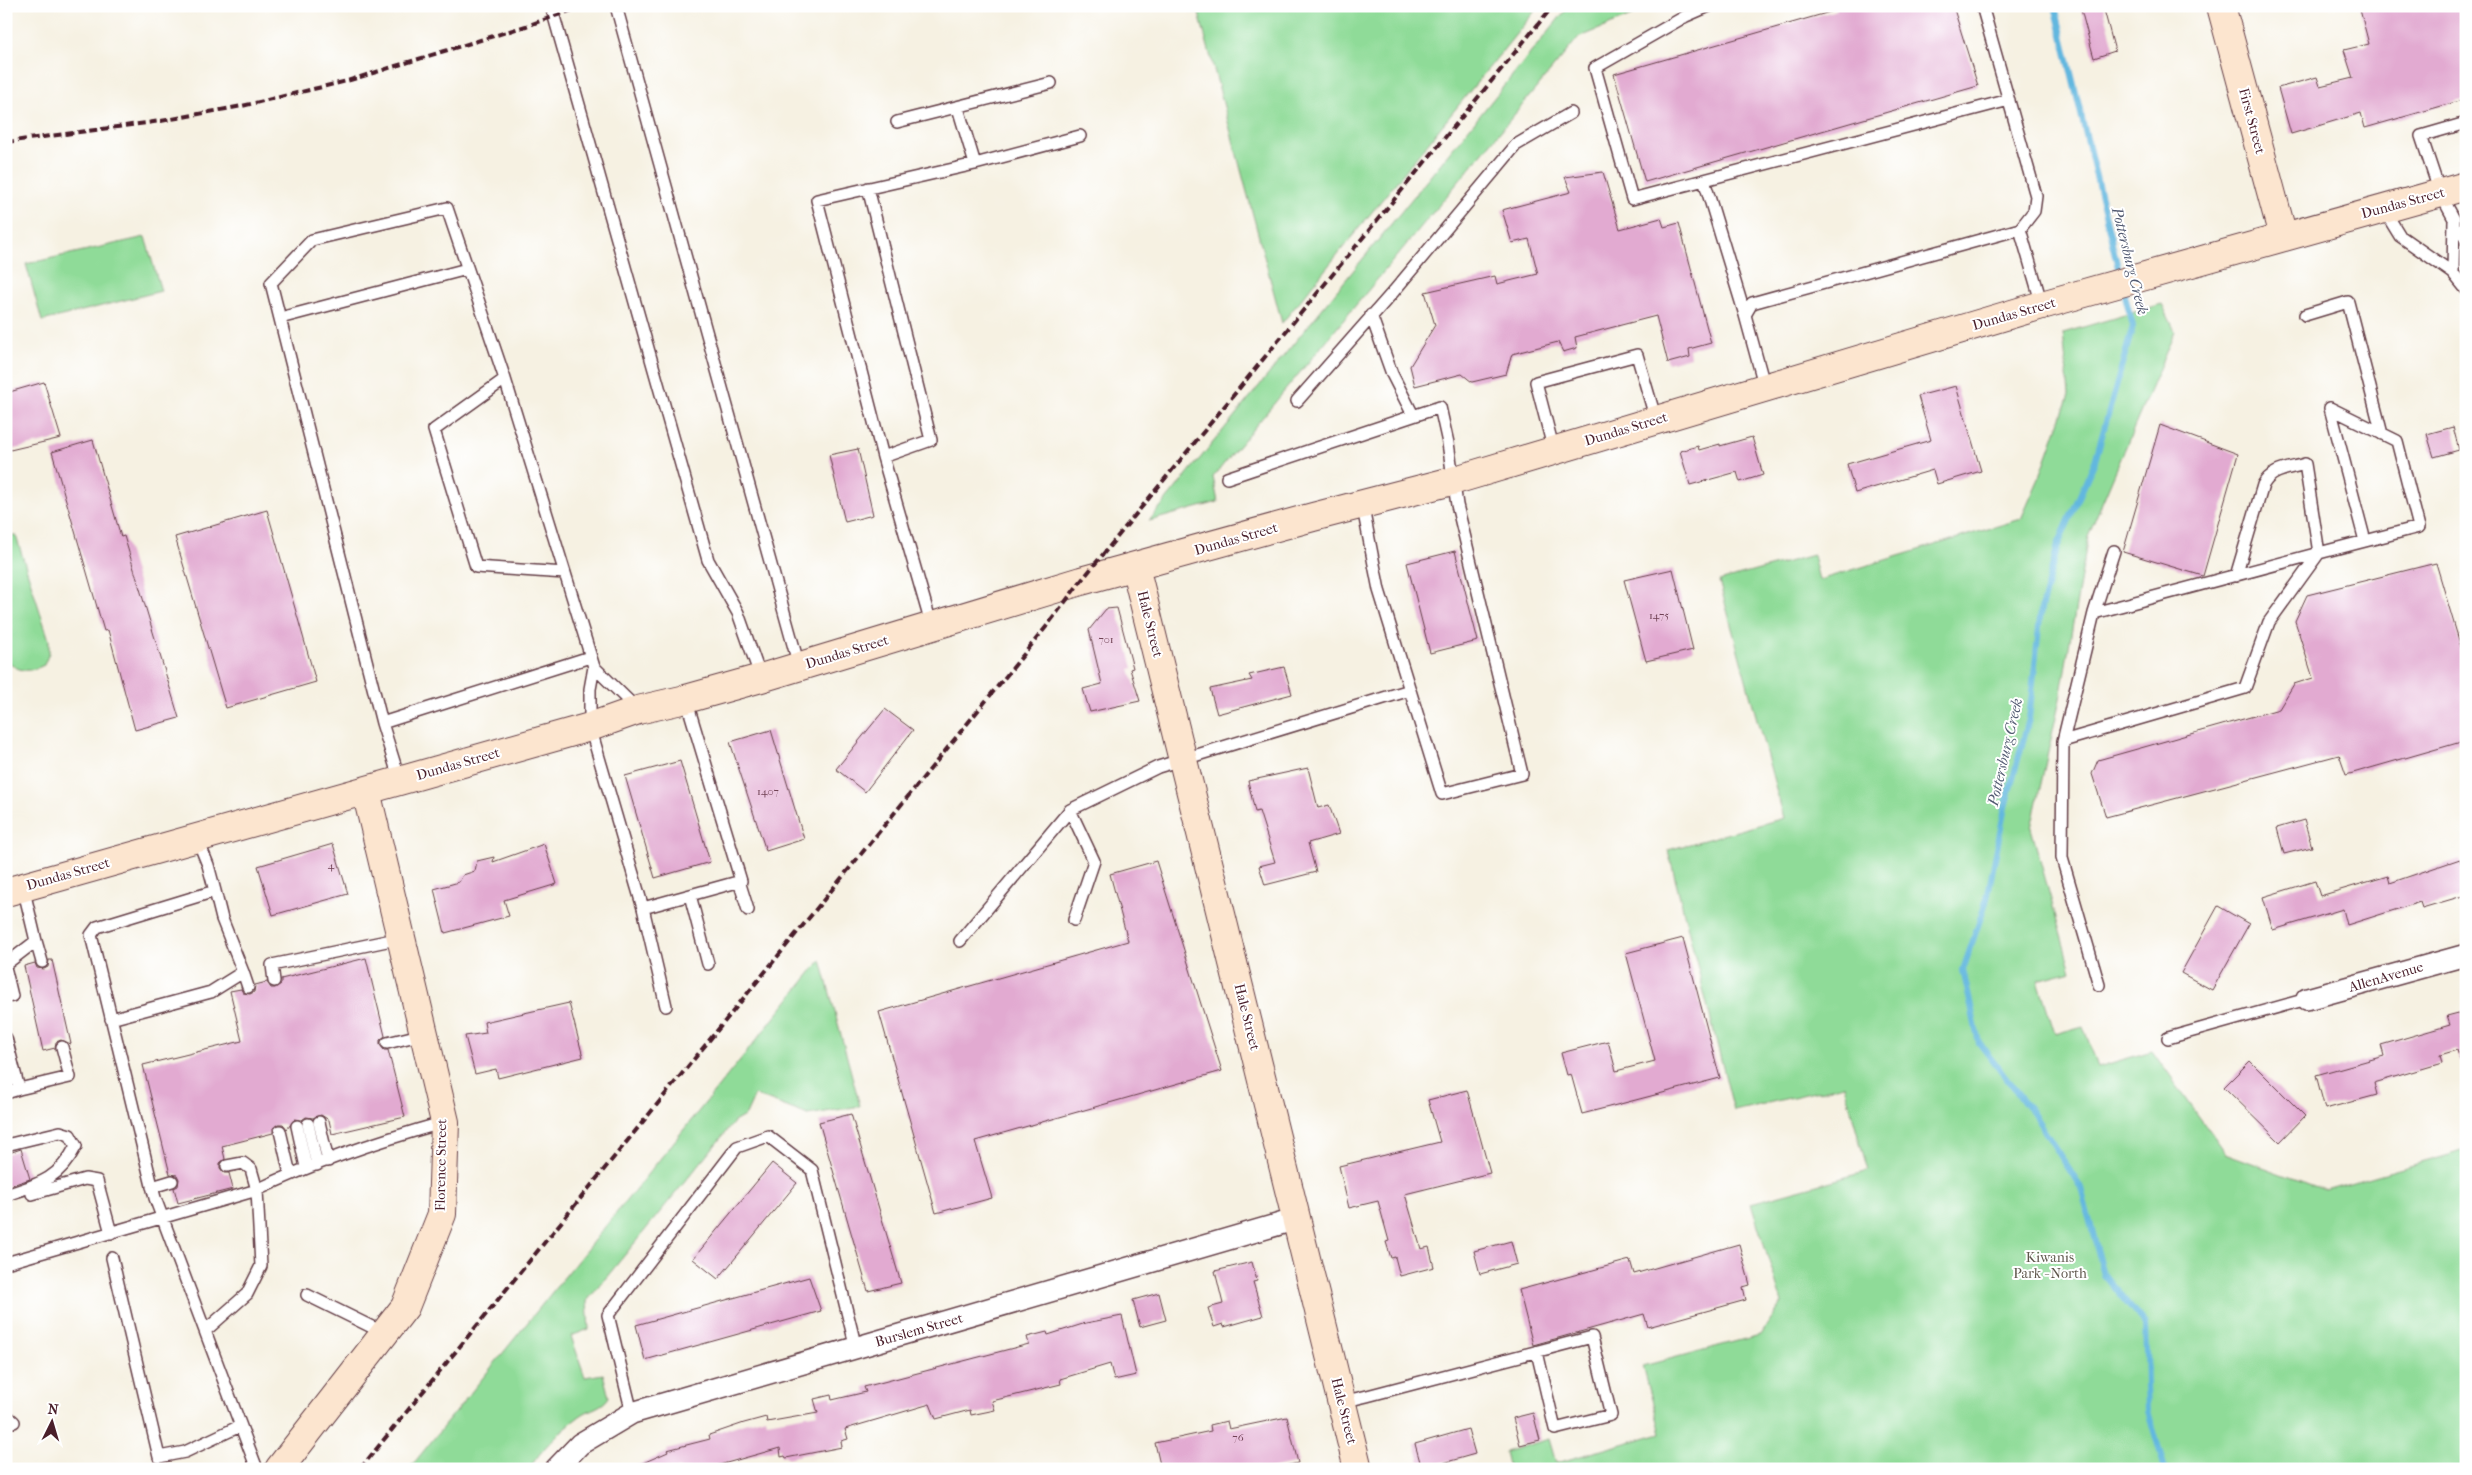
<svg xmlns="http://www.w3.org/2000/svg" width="2472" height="1475" font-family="'IM FELL French Canon',serif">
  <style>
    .green { fill: #8fdb98; stroke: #6c7d62 }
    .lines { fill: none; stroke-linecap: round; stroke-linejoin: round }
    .stream { stroke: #62b7df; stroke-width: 6 }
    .building { fill: #e2aad1 }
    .lane-casing { stroke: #643e46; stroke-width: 14 }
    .street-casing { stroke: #643e46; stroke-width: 24 }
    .secondary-casing { stroke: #643e46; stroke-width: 30 }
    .lane { stroke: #fff; stroke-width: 11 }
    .street { stroke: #fff; stroke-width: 21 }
    .secondary { stroke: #fce5cf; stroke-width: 28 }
    .rail { stroke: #4a1f2b; stroke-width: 4; stroke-dasharray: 8 4; stroke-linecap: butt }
    .labels { text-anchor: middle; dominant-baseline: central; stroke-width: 4; stroke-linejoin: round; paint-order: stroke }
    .number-label { font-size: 11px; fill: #704254 }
    .street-label { font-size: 14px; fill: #4a1f2b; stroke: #fff }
    .park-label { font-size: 14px; fill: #5f574c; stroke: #fff }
    .water-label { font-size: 15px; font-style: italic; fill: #545c73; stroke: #fff }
  </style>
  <rect width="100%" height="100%" fill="#fff"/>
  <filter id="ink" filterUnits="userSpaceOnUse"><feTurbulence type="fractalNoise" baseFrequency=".02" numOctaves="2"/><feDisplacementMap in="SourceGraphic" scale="10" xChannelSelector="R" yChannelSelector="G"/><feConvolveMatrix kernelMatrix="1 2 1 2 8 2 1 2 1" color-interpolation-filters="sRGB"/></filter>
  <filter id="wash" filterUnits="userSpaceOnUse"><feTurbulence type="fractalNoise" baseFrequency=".0096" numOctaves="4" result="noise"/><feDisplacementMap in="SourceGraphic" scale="20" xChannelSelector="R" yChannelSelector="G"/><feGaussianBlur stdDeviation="1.12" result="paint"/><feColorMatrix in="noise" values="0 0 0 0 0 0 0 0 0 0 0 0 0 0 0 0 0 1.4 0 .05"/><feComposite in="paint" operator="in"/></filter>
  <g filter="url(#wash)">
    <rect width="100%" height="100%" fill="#f6f1e2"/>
    <path class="green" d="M1197 6H1539L1282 323Z
      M1569 6H1655L1578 38 1213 477 1218 502 1149 521Z
      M145 237 161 291 42 321 26 264Z
      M2162 304 2175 331 2088 536 2060 699 2031 828 2071 971 2038 980 2055 1034 2083 1026 2098 1067 2152 1051 2225 1153 2325 1190 2466 1150V1469H1509L1505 1452 1549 1439 1556 1463 1661 1433 1643 1366 1760 1335 1782 1303 1751 1203 1868 1171 1844 1085 1734 1111 1668 850 1784 818 1719 581 1813 555 1819 580 2021 519 2040 476 2069 395 2063 333Z
      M6 532 16 536 49 640V653L44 665C28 673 20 672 6 661Z
      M821 960 860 1106 808 1115 755 1095 746 1115 734 1122 587 1301 589 1329 571 1336 585 1377 603 1374 609 1397C602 1408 591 1408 580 1416 560 1431 543 1447 529 1469H409Z"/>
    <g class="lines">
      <path class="stream" d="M2055 6 2120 276
        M2123 288 2133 326 2095 461 2058 545 2041 609 2029 719 2005 807 1987 899 1963 970 1979 1043 2033 1113 2081 1188 2104 1275 2145 1325 2148 1411 2165 1469"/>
    </g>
    <g id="blocks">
      <path class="building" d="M1835 6H1953L1978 86 1645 182 1614 74 1837 10Z
        M2080 6H2103L2115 51 2094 58Z
        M2359 6H2466V99L2365 128 2361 113 2291 134 2278 88 2317 77 2320 86 2353 78 2344 50 2369 44Z
        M1603 172 1620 229 1661 218 1664 227 1679 223 1711 343 1689 349 1690 357 1668 363 1656 316 1575 337 1577 348 1563 352 1558 342 1512 354 1506 374 1472 382 1462 374 1415 386 1410 366 1435 325 1425 292 1495 276 1497 284 1538 274 1529 239 1512 243 1502 210 1571 192 1565 177Z
        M44 382 61 438 6 451V393Z
        M1956 386 1981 471 1937 484 1933 470 1855 493 1847 464 1931 440 1918 396Z
        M2160 425 2238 454 2203 576 2123 552Z
        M2453 427 2459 450 2434 457 2427 434Z
        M1752 437 1763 475 1740 482 1737 472 1690 485 1680 451 1698 446 1699 450 1720 444V446Z
        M93 440 121 537 124 536 179 718 135 730 108 630 104 631 52 452Z
        M858 449 873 515 845 522 829 455Z
        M267 510 316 682 226 708 175 537Z
        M1455 551 1478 641 1430 653 1407 563Z
        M2436 563 2466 664V734L2461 742 2346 775 2339 755 2106 817 2092 774 2098 760 2279 709 2294 684 2313 678 2295 621 2307 595Z
        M1673 569 1693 650 1646 661 1624 580Z
        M1117 608 1133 668 1130 669 1140 701 1090 712 1083 689 1102 684 1089 630 1106 609Z
        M1284 667 1292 694 1217 714 1210 689 1252 680 1249 675Z
        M885 709 913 730 865 792 836 769Z
        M771 730 804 839 766 851 730 742Z
        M680 761 710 862 655 878 625 776Z
        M1308 768 1318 808 1329 805 1339 834 1308 843 1316 872 1265 885 1259 866 1275 862 1259 811 1255 812 1248 781Z
        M2304 820 2312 847 2284 854 2277 828Z
        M333 844 348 894 273 915 258 866Z
        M544 844 557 884 504 900 509 916 445 933 434 889 459 882 463 875 475 871 477 861 494 857 493 862Z
        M2460 859 2466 878V895L2422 908 2420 902 2347 925 2343 909 2273 930 2263 897 2315 881 2320 896 2388 876 2390 883Z
        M1156 861 1222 1071 975 1141 992 1198 936 1213 879 1012 1128 941 1110 874Z
        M2218 906 2249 924 2212 990 2181 973Z
        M1683 938 1720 1078 1582 1114 1571 1074 1567 1075 1561 1053 1608 1041 1616 1071 1655 1061 1626 953Z
        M366 958 385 1036 380 1040V1045L384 1050H388L405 1117 332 1134 329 1120 321 1115 313 1118 306 1117 302 1120 295 1119 287 1129 283 1124H278L273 1128V1133L222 1146 225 1159 220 1163V1168L224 1173H229L233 1189 178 1203 174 1188 178 1186 179 1179 177 1175 170 1174 143 1065 242 1041 230 991 241 989 243 993 250 994 254 992 255 985 267 982 271 988H275L281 984V979Z
        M49 960H52L71 1044 61 1040 56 1042 55 1048 43 1051 24 966 35 963 37 968 44 969 48 967Z
        M569 1003 583 1057 498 1078 496 1069 475 1074 465 1036 486 1033 484 1022Z
        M2466 1011V1062L2461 1063 2457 1050 2440 1055 2442 1063 2374 1083 2377 1095 2325 1109 2316 1075 2384 1056 2381 1045 2450 1025 2447 1016Z
        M2250 1061 2305 1116 2280 1142 2224 1087Z
        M1467 1090 1490 1173 1405 1194 1421 1249 1429 1247 1434 1267 1400 1276 1395 1257 1391 1258 1386 1242 1389 1241 1378 1201 1349 1208 1339 1166 1440 1142 1428 1100Z
        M851 1114 901 1283 868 1291 819 1122Z
        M21 1149 30 1179 6 1187V1154Z
        M772 1163 797 1183 718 1279 693 1259Z
        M1511 1241 1517 1264 1480 1274 1474 1251Z
        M1739 1244 1750 1285 1743 1287 1746 1300 1648 1327 1644 1314 1533 1345 1519 1290 1630 1260 1634 1274Z
        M1252 1262 1257 1281 1253 1282 1263 1316 1224 1327 1223 1324 1214 1327 1208 1308 1223 1304 1215 1271Z
        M809 1277 821 1311 645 1360 636 1325Z
        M1159 1293 1166 1320 1140 1327 1133 1300Z
        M1122 1316 1136 1375 1114 1380 1110 1364 1060 1379 1061 1384 992 1401 995 1410 971 1415 970 1410 936 1419 930 1404 845 1429 848 1439 841 1441 842 1447 786 1458 785 1456 781 1457 780 1448 705 1469H629L668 1452 667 1450 710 1439 709 1435 744 1423 766 1417 767 1422 818 1413 814 1399 831 1395 832 1400 866 1392 864 1387 1029 1344 1027 1337 1047 1332 1048 1335 1086 1323Z
        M1533 1413 1540 1440 1520 1445 1513 1418Z
        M1287 1417 1298 1463 1271 1469H1161L1155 1443 1211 1431 1210 1425 1227 1421 1229 1429Z
        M1468 1429 1475 1454 1422 1469 1415 1444Z"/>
    </g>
  </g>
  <g filter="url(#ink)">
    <use href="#blocks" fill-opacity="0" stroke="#643e46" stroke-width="1"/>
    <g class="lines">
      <defs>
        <path id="lane" d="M551 6 708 560 738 613 761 678
          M616 6 799 666
          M1709 6 1686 16 1595 68 1632 199 2009 100
          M1982 6 2036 196 2034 211 2020 229 2042 305
          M958 108 975 164
          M897 122 1051 83
          M1704 180 1745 315
          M868 188 931 440 883 457
          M2384 210 2400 236 2453 273 2466 289
          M2455 227 2463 232 2466 240
          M2453 273 2454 219 2440 193 2421 136 2466 123
          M1371 315 1392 374 1413 415
          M2305 315 2348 302 2382 434
          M280 318 467 269
          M505 379 434 430 476 567 565 573
          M1765 388 1745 315 1752 303 2020 229
          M1297 401 1394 291 1516 145 1571 113
          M2330 408 2365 541
          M1554 451 1536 382 1637 355 1656 420
          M1227 478 1440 407 1448 443 1457 505 1522 774 1442 794 1379 590 1362 503
          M2114 551 2094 613 2319 553 2305 464C2288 469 2272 469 2263 485L2236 576
          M932 627 883 457 817 200 975 164 1080 136
          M594 667 637 709
          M382 723 590 657
          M2063 741 2094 613
          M400 781 382 723 271 283 312 240 447 208 505 379 594 667 590 689V727L643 908 741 881 686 699
          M1070 810 1094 861 1074 920
          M197 838 208 865 215 891
          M739 881 748 910
          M690 895 708 964
          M643 908 666 1006
          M36 941 42 962
          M960 941 1070 810 1158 767 1410 690
          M6 964 36 941 23 887
          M6 971 12 996 6 997
          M243 972 248 987
          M274 981 272 965 401 938
          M2099 985 2062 858 2063 741 2245 688 2269 622 2319 553 2419 527 2397 441 2330 408
          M111 1019 211 992 243 972 222 919 215 891 97 927 91 935 155 1198 257 1469
          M6 1038 19 1089 6 1093
          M2168 1038 2307 999
          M387 1043 424 1034
          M19 1089 70 1077 62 1047
          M319 1122 328 1161
          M308 1124 317 1165
          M297 1126 306 1167
          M280 1131 290 1174
          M6 1145 60 1132 70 1135 76 1146C59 1179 40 1184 6 1195
          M152 1187 172 1181
          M32 1194 85 1179 97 1181 111 1233
          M112 1258 159 1457 185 1452 240 1426
          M6 1263 257 1190 251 1169 243 1163 227 1166
          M307 1295 384 1333
          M205 1331 247 1294 261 1266 257 1190C317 1161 381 1140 445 1122
          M1342 1402 1367 1396 1592 1337 1611 1415 1555 1429 1537 1352
          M632 1413 608 1315 737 1147 768 1136 812 1170 856 1348
          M6 1415 14 1422"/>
        <path id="street" d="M2307 999 2466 955
          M556 1469 580 1444 632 1413 1297 1219"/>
        <path id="secondary" d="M2221 6 2283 236
          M1135 566 1358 1469
          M6 892 590 727 638 710 686 699 761 678 1081 581 1313 517 1452 481 2042 305 2466 186
          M279 1469 405 1307 442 1214 445 1122 366 791"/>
      </defs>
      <use href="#lane" class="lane-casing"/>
      <use href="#street" class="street-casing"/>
      <use href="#secondary" class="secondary-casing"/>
      <use href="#lane" class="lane"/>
      <use href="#street" class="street"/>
      <use href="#secondary" class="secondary"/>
      <path class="rail" d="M6 142 161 121 242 106 347 81 526 26 584 6
        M360 1469 1046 627 1081 581 1553 6"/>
    </g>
  </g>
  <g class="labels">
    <g class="number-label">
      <text x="1659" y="615">1475</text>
      <text x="1106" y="639">701</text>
      <text x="768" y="791">1407</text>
      <text x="331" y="865">4</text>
      <text x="1238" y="1437">76</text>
    </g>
    <g class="street-label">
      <text transform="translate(2252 121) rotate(75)">First Street</text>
      <text transform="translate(2403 203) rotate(-15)">Dundas Street</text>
      <text transform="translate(2014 314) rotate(-16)">Dundas Street</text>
      <text transform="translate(1626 429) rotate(-17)">Dundas Street</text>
      <text transform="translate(1236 539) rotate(-16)">Dundas Street</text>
      <text transform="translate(1150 624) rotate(76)">Hale Street</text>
      <text transform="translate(847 652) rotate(-17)">Dundas Street</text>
      <text transform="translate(458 764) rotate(-16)">Dundas Street</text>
      <text transform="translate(68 874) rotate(-16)">Dundas Street</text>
      <text transform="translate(2386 977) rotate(-16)">AllenAvenue</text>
      <text transform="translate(1247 1017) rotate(76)">Hale Street</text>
      <text transform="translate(441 1165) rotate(-89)">Florence Street</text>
      <text transform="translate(919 1330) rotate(-16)">Burslem Street</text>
      <text transform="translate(1344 1411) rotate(76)">Hale Street</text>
    </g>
    <g class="park-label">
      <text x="2050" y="1257">Kiwanis<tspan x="2050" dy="16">Park - North</tspan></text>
    </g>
    <g class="water-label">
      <text transform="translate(2130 261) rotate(76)">Pottersburg Creek</text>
      <text transform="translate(2005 752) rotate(-77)">Pottersburg Creek</text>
    </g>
  </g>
  <rect width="2472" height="1475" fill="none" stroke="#fff" stroke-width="25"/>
  <g transform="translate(52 1422) rotate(5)" stroke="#ffffff" stroke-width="4" paint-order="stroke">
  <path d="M0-4L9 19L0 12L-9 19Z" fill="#4a1f2b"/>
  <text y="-8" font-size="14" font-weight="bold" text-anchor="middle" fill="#4a1f2b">N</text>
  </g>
</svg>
